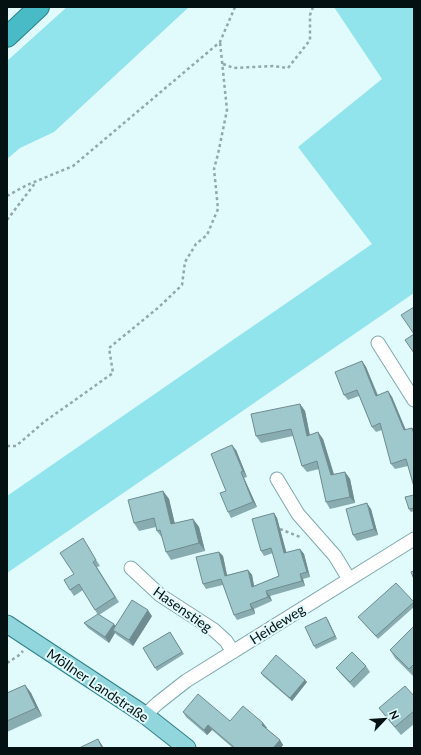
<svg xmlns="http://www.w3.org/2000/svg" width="421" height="755" font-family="Lato,sans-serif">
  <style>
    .green { fill: #91e3ec }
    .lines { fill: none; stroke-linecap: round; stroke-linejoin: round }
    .minor-casing { stroke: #80a9ad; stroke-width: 15 }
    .major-casing { stroke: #308087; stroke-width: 19 }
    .highway-casing { stroke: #308087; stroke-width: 22 }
    .path { stroke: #92a7a9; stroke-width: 2.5; stroke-dasharray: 3 3; stroke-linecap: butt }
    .minor { stroke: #fff; stroke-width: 13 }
    .major { stroke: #91d6dd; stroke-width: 17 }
    .highway { stroke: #48bbc6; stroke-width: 20 }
    .wall { fill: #89acb0 }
    .shaded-wall { fill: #6f8c90 }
    .building { fill: #9fc8cd; stroke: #6f8c90 }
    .labels { text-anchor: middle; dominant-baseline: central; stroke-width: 4; stroke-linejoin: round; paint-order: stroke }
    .street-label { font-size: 14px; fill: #031112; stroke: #e1fafc }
  </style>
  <rect width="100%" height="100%" fill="#e1fafc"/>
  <path class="green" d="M67 7H189L54 132 20 148 7 159V61Z
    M334 7H414V293L7 573V496L372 244 298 147 382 79Z"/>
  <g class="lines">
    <defs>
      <path id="minor" d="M378 343 414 400
        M277 479 298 514 335 556 349 579
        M131 568 160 595 214 630 226 641 233 652
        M145 715 158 703 186 681 414 539"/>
      <path id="major" d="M7 624 145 715 187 748"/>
      <path id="highway" d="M7 37 39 7"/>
    </defs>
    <use href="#minor" class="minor-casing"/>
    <use href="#major" class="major-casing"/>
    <use href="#highway" class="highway-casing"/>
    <path class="path" d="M223 64 234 68 273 66 288 68 310 40V15L313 7
      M7 196 27 185 73 166 220 42 235 7
      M7 220 36 182
      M7 446H16L44 422 113 373 109 348 159 307 182 285 185 262 196 244 207 235 218 209 214 169 218 154 227 110 220 42
      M280 529 300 537
      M7 663 18 656 23 651"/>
    <use href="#minor" class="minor"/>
    <use href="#major" class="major"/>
    <use href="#highway" class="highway"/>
  </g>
  <path class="wall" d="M362 361 366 367 378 395 388 391 392 397 406 430 412 428 414 430V487L408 466 395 469 391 464 382 430 376 432 372 427 359 396 348 400 344 395Z
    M300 404 305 411 310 435 318 432 323 439 334 474 345 472 350 479 355 503 330 509 326 502 319 469 307 472 302 466 293 436 261 443 256 436Z
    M236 450 247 477 244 478 257 507 231 518 228 512 226 491Z
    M163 491 169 499 175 524 193 519 199 527 205 551 171 560 166 552 163 539 157 531 156 527 139 531 134 523Z
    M414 495V511L411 512 409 509Z
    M371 509 378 535 357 541 353 535Z
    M274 513 277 518 286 553 300 549 304 554 310 577 303 579 305 586 270 596 272 601 254 609 255 614 237 620 234 615 223 585 206 589 203 584 219 552 223 556 227 575 248 570 252 575 254 586 279 576 273 553 264 556 261 551Z
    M86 544 100 566 97 567 119 602 99 615 116 626 152 616 133 646 117 635 115 633 109 643 88 628 84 623 98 615 83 590 74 596 70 590 74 574Z
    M414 602V607L378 639 358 617Z
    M328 620 337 639 316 649 314 646Z
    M414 626V677L395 658 390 650Z
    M170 632 184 654 157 671 143 648Z
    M366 666 370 672 354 688 340 673 336 668Z
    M261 673 305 680 307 682 292 701 263 676Z
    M25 685 31 693 42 716 7 732V693Z
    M414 696V724L401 735 385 716 379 708Z
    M183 712 230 721 263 723 267 728H266L280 740 283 745 281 748H233L212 730 207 735 186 717Z"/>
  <path class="shaded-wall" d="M362 361 366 367 380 402 376 396Z
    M388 391 392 397 408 436 404 430Z
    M300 404 305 411 311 442 307 436Z
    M318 432 323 439 336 482 331 475Z
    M232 445 236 450 247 477 243 471Z
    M241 472 244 478 257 507 253 502Z
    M345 472 350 479 355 503 350 497Z
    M163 491 169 499 177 533 171 524Z
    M367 503 371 509 378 535 374 529Z
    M274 513 277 518 288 558 284 553Z
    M193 519 199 527 205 551 199 543Z
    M300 549 304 554 310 577 307 572Z
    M219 552 223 556 228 580 225 576Z
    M248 570 252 575 255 591 252 587Z
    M300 574 303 579 305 586 302 581Z
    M266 591 270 596 272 601 268 597Z
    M250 604 254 609 255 614 252 609Z
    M148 610 152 616 133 646 129 640Z
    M326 617 328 620 337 639 335 636Z
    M114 624 118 629 113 630 115 633 109 643 105 637Z
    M305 680 307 682 292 701 290 698Z
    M25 685 31 693 42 716 36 708Z
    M263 723 267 728 265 730 262 725Z
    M208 725 212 730 207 735 204 730Z
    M98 739 104 748H102Z
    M280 740 283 745 281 748H273Z"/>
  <path class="building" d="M414 307V353L405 340 414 334 401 315Z
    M362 361 376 396 388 391 404 430 412 428 414 434V487L406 459 391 464 380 423 372 427 357 390 344 395 335 372Z
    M300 404 307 436 318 432 331 475 345 472 350 497 326 502 317 461 302 466 291 429 256 436 251 414Z
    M232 445 243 471 241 472 253 502 228 512 220 493 226 491 211 454Z
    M163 491 171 524 193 519 199 543 166 552 160 530 157 531 154 518 134 523 128 500Z
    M414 495V508L409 509 405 497Z
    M367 503 374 529 353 535 346 509Z
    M274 513 284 553 300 549 307 572 300 574 302 581 266 591 268 597 250 604 252 609 234 615 221 579 203 584 196 557 219 552 225 576 248 570 252 587 279 576 271 548 261 551 252 519Z
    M83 538 96 560 93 562 115 597 95 610 79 584 70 590 64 580 74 574 60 553Z
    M414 571V579L411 572Z
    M396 583 414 602 376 636 358 617Z
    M132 600 148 610 129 640 113 630Z
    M98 614 114 624 105 637 84 623Z
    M326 617 335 636 314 646 305 627Z
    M414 626V664L409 669 390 650Z
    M170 632 182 652 155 668 143 648Z
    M352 652 366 666 350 682 336 668Z
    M276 655 305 680 290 698 261 673Z
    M25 685 36 708 7 721V693Z
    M405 686 414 696V711L395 727 379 708Z
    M198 694 230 721 243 706 263 723 262 725 280 740 273 748H235L208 725 204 730 183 712Z
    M98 739 102 748H79Z"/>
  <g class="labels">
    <g class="street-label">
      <text transform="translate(183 609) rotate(35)">Hasenstieg</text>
      <text transform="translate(277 624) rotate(-32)">Heideweg</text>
      <text transform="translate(98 685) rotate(34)">Möllner Landstraße</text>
    </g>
  </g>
  <rect width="421" height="755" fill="none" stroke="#031112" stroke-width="16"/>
  <g transform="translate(385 719) rotate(65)" stroke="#e1fafc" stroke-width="3" paint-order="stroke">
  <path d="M0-3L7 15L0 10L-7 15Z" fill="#031112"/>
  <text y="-6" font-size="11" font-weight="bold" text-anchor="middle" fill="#031112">N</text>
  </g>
</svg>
